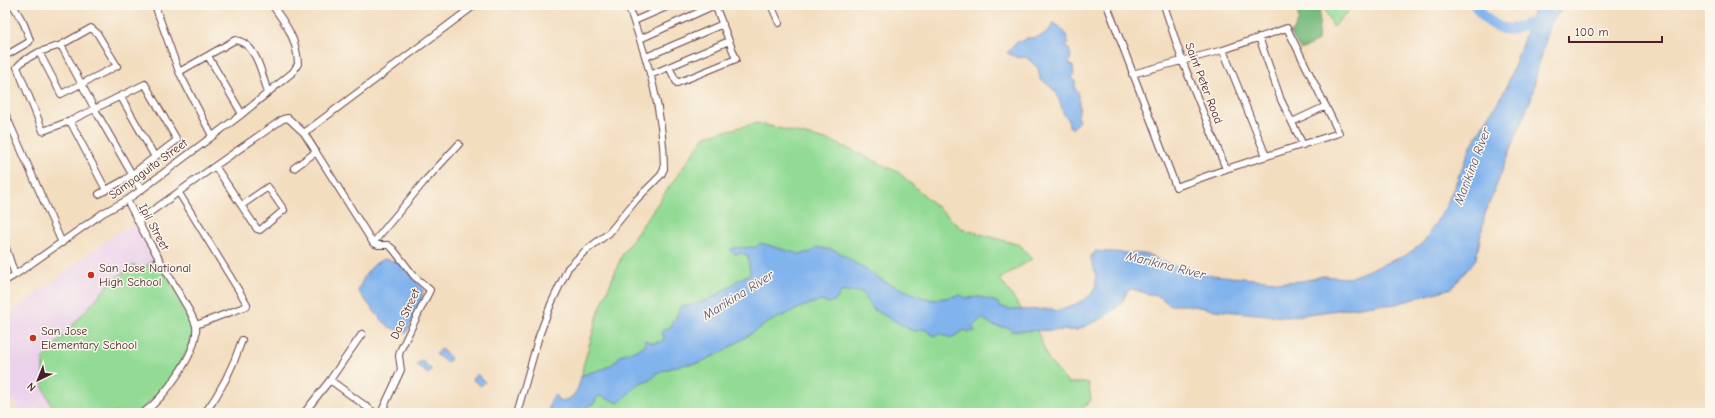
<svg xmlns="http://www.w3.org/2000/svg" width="1715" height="418" font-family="'Comic Neue',sans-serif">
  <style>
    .built { fill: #ebd1eb }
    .green { fill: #93db95; stroke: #6e7d60 }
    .forest { fill: #76bb7e; stroke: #606d54 }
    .water { fill: #81b3ed; stroke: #66698c }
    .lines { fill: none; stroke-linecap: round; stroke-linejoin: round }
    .river { stroke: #81b3ed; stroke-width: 11 }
    .minor-casing { stroke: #633c41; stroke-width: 8 }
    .minor { stroke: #fff; stroke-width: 6 }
    .poi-dot { fill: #c8321e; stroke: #fbf7ec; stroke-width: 1.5 }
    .labels { text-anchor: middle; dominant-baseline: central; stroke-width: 3; stroke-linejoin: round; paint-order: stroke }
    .street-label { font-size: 12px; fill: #4a1f2b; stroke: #fbf7ec }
    .poi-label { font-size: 12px; fill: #4a1f2b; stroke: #fbf7ec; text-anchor: start }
    .water-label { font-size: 13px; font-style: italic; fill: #5d536f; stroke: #fbf7ec }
  </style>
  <rect width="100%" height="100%" fill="#fbf7ec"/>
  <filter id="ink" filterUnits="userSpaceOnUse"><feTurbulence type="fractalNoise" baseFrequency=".025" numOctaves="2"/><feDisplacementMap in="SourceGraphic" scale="8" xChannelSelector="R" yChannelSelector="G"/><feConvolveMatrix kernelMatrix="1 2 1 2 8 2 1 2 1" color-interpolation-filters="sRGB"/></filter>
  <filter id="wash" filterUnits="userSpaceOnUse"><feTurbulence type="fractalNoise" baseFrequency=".012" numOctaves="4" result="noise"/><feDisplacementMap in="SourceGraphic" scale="16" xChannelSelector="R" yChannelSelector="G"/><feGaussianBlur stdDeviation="0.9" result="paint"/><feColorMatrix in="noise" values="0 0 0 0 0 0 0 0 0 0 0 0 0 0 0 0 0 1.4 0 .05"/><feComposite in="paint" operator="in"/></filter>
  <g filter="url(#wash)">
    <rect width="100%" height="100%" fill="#f3ddbf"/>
    <path class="built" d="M135 223 156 258 141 269 43 387 55 413H19L11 397 5 399V317L114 235Z"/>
    <path class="green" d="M1323 5H1354L1333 27Z
      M757 123 834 142 898 172 962 229 1020 245 1032 259 1000 279 1037 331 1049 361 1068 383H1088L1091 399 1079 413H577L583 367 599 311 623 253 705 136Z
      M156 258 180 297 194 334C183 364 162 394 136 413H55L43 387V359L110 283 134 265 142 269Z"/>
    <path class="forest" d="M1294 5H1319L1320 11 1318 41 1301 50 1290 33C1300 22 1301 18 1294 5Z"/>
    <path class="water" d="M1536 5H1565L1551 23 1537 71 1532 96 1485 214 1476 259 1452 288 1396 304 1386 305 1381 304 1287 317 1215 310 1187 305H1170L1160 297 1131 289 1128 290 1121 304 1103 318 1077 330 1011 331 1009 328 994 326 982 318 972 327 976 331 969 332 965 330 951 338 939 333 935 336 924 329 917 331 911 330 873 309 868 301 865 300C865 286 850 295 842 291L835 301 828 303 819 301 802 307 771 321 722 352 699 363 681 365 656 373 653 378 638 384 619 403 600 396 597 397 594 404 587 406 586 413H548L551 400 555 395 559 401C561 400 564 401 566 400 575 398 580 385 581 376 594 370 613 370 620 355L637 350 645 345V340L652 343 661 342 664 338 662 331 672 326V321L675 320 680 307C690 305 702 303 711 298 725 292 736 279 750 274L748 256 742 253 735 254 730 251 732 248 756 247 760 243 799 254 812 252 817 247 837 251 885 282 919 296 933 300 960 295 967 298 980 297 997 302 1000 307 1018 310 1052 309 1056 311C1070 305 1097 301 1096 280 1096 272 1092 263 1090 255H1094L1095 251 1145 254 1191 273 1285 282 1302 281 1323 276 1349 278 1406 255 1423 243 1446 206 1472 144 1506 88Z
      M1052 23C1059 24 1067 33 1067 40L1069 42 1065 47 1069 49 1071 56 1069 64 1073 66 1074 74 1071 79 1075 81V90L1078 92C1078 100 1082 110 1077 117L1079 121 1072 129 1069 126 1068 119 1064 115 1057 94 1049 85 1040 79 1038 68 1026 57 1019 58 1007 53 1017 42 1022 41 1027 38C1040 38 1042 36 1052 27Z
      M384 259C405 262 411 274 423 290L421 303 406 333 389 327 378 316 358 291C363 278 370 264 384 259Z
      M441 349 451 358 447 363 436 354Z
      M421 360 432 370 428 374 417 365Z
      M477 374 485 382 481 386 472 379Z"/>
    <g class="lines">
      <path class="river" d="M1475 5C1483 17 1497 31 1512 29 1517 28 1523 25 1528 24"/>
    </g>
  </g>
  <g filter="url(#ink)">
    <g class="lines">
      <defs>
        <path id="minor" d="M771 5 779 23
          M1107 5 1176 187 1226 169 1339 133 1287 28 1223 50 1132 74
          M1164 5 1182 60 1226 169
          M157 11 179 72 212 136
          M634 21 671 5
          M1259 37 1281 100 1303 145
          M640 39 715 5
          M61 45 94 108 141 190
          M1223 50 1266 156
          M39 52 61 45 91 28 97 33 117 66 61 94 39 52 23 61 17 67 43 131 70 121 145 84 177 140 126 179 99 194
          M5 56 29 42 30 40 24 24 13 5
          M208 56 242 114
          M646 57 723 24
          M669 67 677 83 736 59 715 5
          M179 72 235 40C257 43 262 75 268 93
          M650 75 729 41
          M121 97 155 157
          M5 113 62 243
          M70 121 106 190
          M1292 122 1326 106
          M316 152 373 243 378 245H388L393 249 414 276 430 290 400 351 399 356 401 370 381 413
          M215 166 257 229 260 230 284 210 268 187 242 205
          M294 168 316 152 304 133
          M179 193 247 304V306L196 325
          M127 200 143 231 190 312C192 316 195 322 196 326 199 352 163 399 143 413
          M138 221 215 166 283 119 288 118 304 133 475 5
          M373 243 423 183 459 144
          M5 245 15 275
          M5 281 15 275 103 213 127 200 141 190 242 114 293 72 298 64C297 39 286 24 272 5
          M330 380 362 334
          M205 413C222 390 233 367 242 340
          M304 413 330 380 375 413
          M517 413 539 336 551 304 568 268 585 251 609 233 636 200 661 175 664 169C664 112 647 58 628 5"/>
      </defs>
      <use href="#minor" class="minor-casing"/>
      <use href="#minor" class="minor"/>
    </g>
  </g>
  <g class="poi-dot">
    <circle cx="91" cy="275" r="4"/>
    <circle cx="33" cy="338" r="4"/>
  </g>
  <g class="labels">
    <g class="street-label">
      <text transform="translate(1204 83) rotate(69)">Saint Peter Road</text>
      <text transform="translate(148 169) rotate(-36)">Sampaguita Street</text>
      <text transform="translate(154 227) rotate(62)">Ipil Street</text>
      <text transform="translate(405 314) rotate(-65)">Dao Street</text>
    </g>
    <g class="poi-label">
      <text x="99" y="268">San Jose National<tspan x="99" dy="14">High School</tspan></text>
      <text x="41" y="331">San Jose<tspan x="41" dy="14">Elementary School</tspan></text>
    </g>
    <g class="water-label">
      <text transform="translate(1472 166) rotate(-69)">Marikina River</text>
      <text transform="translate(1166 265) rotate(14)">Marikina River</text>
      <text transform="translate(738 295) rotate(-32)">Marikina River</text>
    </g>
  </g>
  <rect width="1715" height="418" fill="none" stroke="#fbf7ec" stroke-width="20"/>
  <g transform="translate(38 380) rotate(223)" stroke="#fbf7ec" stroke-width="3" paint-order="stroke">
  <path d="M0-3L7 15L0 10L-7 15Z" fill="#4a1f2b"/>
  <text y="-6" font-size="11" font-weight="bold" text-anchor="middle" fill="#4a1f2b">N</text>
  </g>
  <path d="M1569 36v6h93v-6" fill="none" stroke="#4a1f2b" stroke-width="2"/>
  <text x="1575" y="36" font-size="12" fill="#4a1f2b" stroke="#fbf7ec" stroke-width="3" paint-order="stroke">100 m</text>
</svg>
